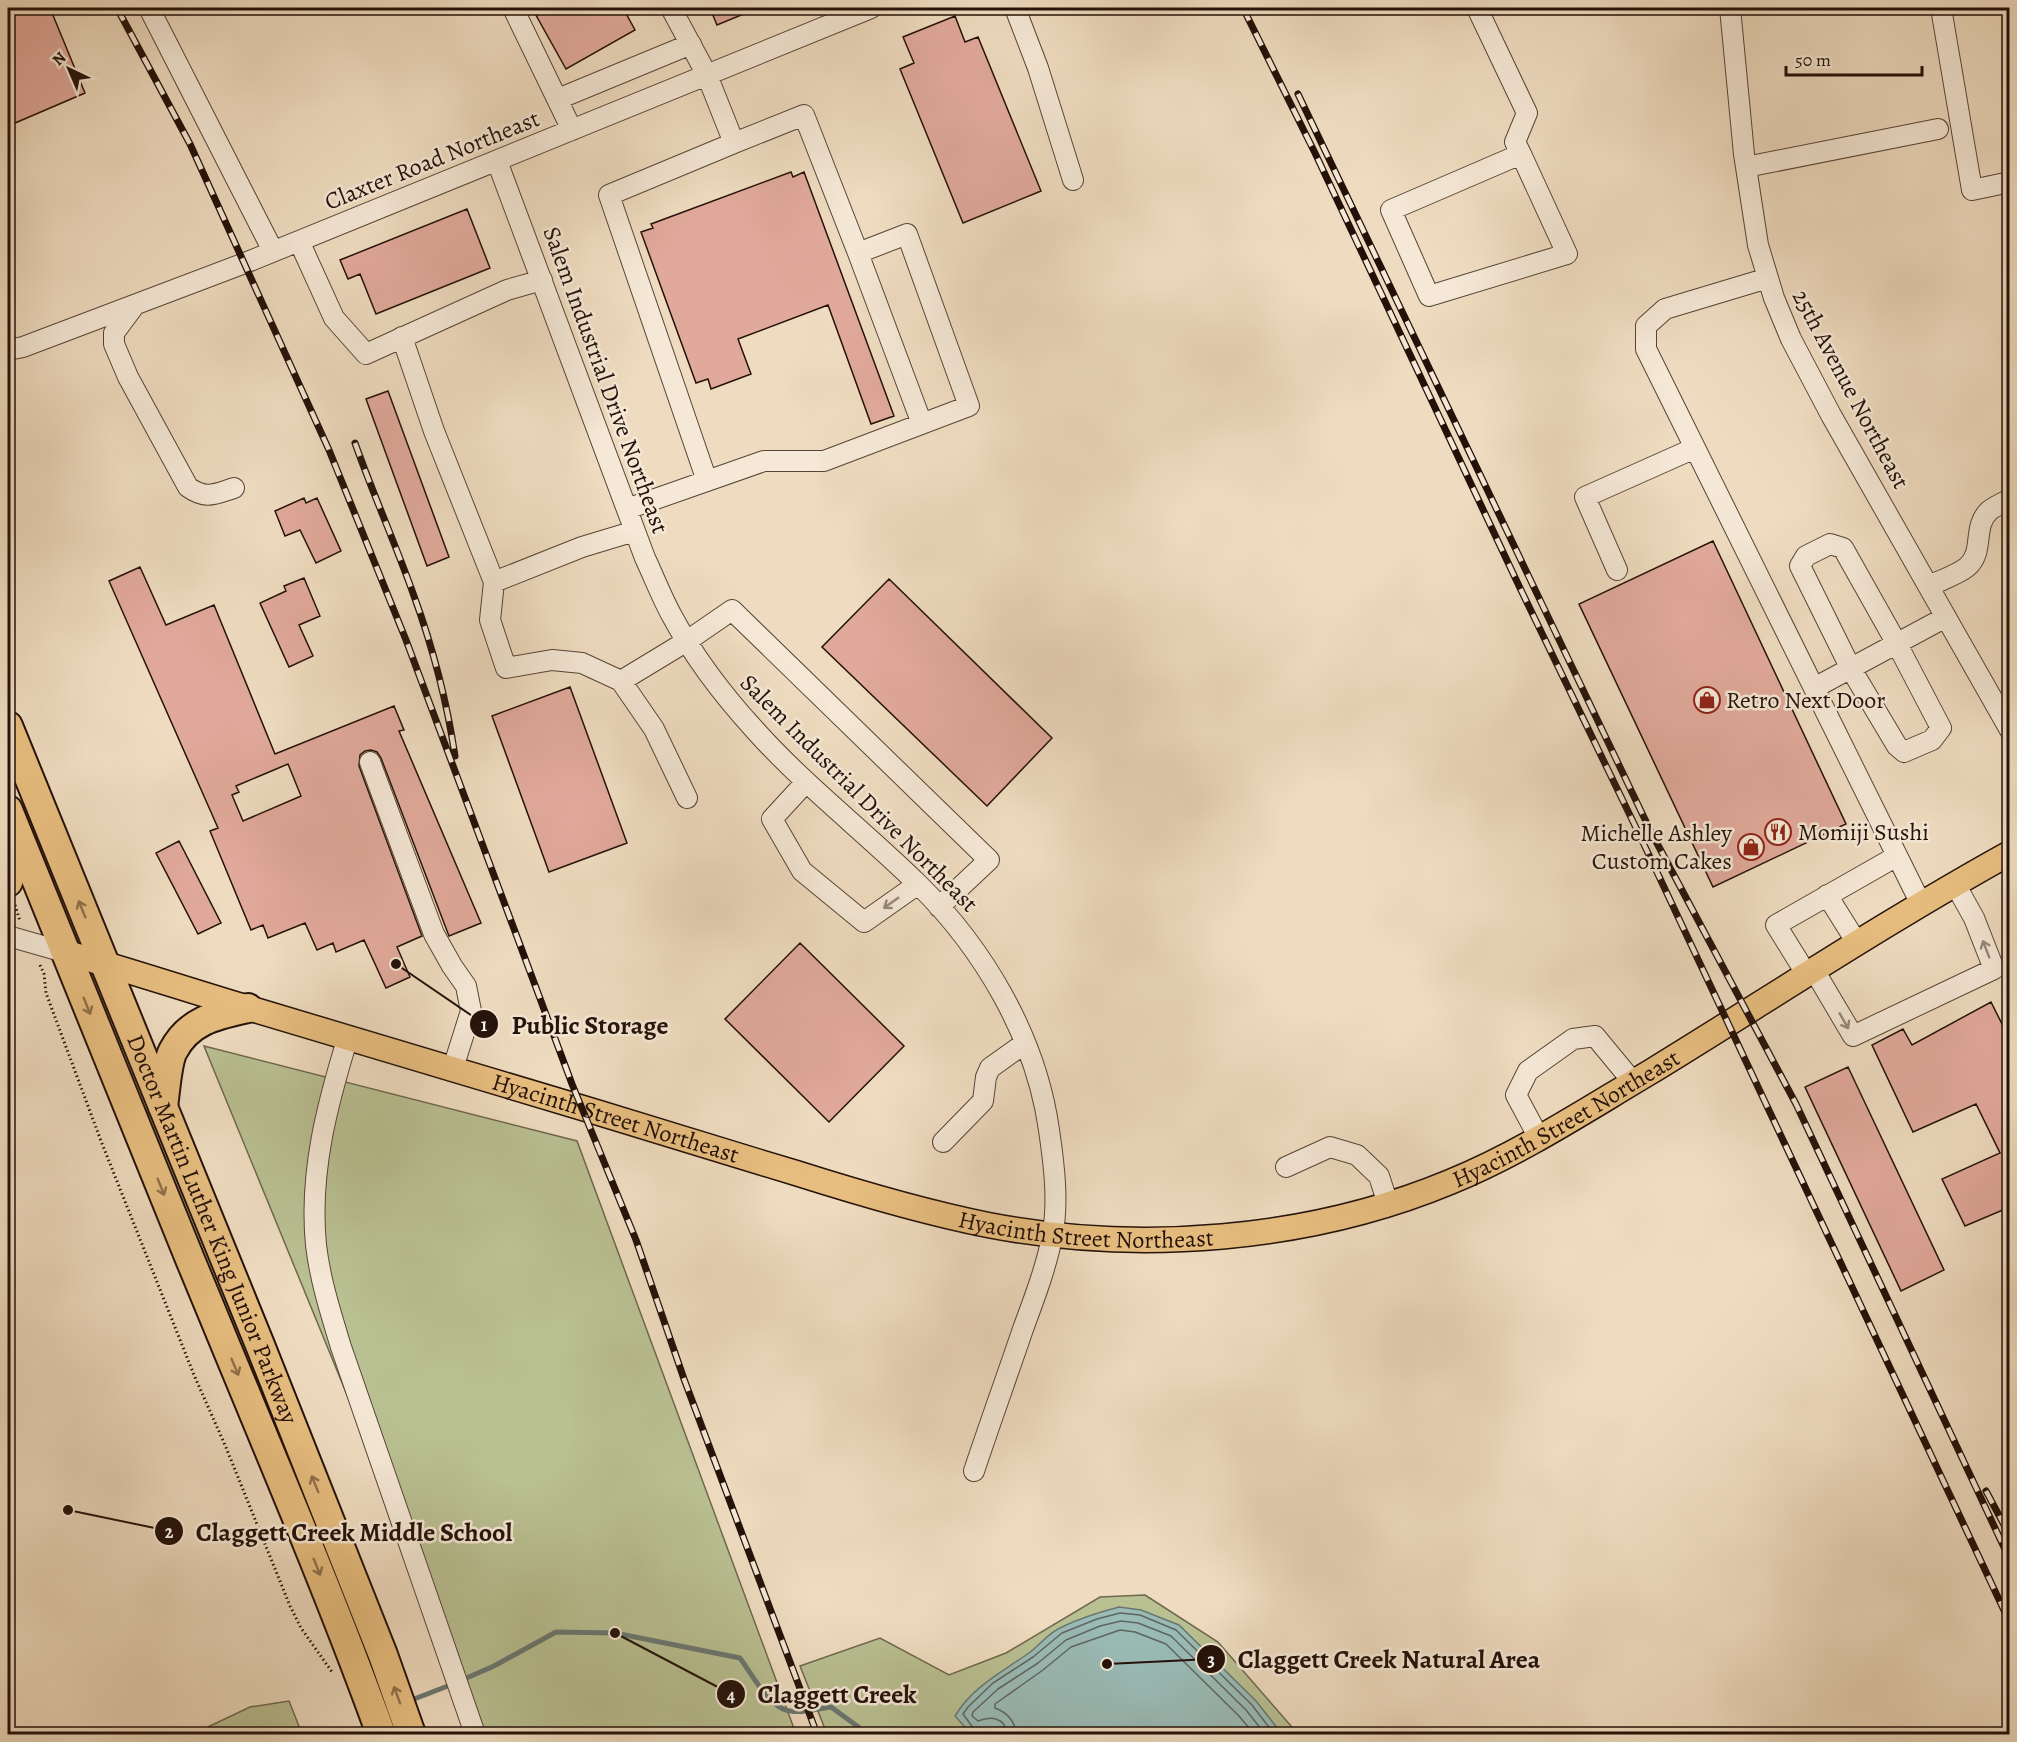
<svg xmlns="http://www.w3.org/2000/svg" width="2017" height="1742" font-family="Alegreya,serif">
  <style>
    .green { fill: #b9c092; stroke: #6e684e; stroke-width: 1.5 }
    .water { fill: #9abbb6; stroke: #6a7771; stroke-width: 1.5 }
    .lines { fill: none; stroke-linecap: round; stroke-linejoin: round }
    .shore { stroke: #5e6660; stroke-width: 1.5 }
    .stream { stroke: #6a7771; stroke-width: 5 }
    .building { fill: #e1a99b; stroke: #231109; stroke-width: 1.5; fill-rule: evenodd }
    .minor-casing { stroke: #564437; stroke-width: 22 }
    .major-casing { stroke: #231109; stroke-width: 27 }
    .highway-casing { stroke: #231109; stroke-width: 32 }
    .path { stroke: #231109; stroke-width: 3; stroke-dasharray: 1.5 3; stroke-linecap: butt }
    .minor { stroke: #f5e8d6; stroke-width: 20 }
    .major { stroke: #e8be80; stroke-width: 24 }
    .highway { stroke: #e8be80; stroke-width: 28 }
    .rail-casing { stroke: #231109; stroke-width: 7 }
    .rail { stroke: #f5e8d6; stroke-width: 4.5; stroke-dasharray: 14; stroke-linecap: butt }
    .oneway { stroke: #96877a }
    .oneway2 { stroke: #8f704a }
    .labels { text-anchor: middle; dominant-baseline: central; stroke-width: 5; stroke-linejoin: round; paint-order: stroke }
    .street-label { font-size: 24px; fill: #231109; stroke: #f5e8d6 }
    .poi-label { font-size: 24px; fill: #231109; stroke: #f5e8d6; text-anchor: start }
    .leader { fill: none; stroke: #231109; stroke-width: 2 }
    .callout-dot { fill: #231109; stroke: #f5e8d6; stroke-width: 2 }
    .mark-label { font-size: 18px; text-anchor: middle; font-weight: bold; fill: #fff }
    .callout-label { font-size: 26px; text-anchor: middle; font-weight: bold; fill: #231109; stroke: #f5e8d6; stroke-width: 5; stroke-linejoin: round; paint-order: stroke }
  </style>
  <rect width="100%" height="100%" fill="#efdcc0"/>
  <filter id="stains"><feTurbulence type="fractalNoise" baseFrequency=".00333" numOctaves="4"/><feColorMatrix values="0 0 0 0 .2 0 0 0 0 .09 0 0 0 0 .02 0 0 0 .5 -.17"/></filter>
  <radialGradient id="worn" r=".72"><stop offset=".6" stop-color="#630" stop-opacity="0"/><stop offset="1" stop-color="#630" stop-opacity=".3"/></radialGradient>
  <path class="green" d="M204 1046 577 1141 796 1734H486Z
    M1145 1595 1218 1642 1298 1734H827L800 1666 880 1638 949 1675 1006 1653 1100 1597Z
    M289 1701 302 1734H193L250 1707Z"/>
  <path class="water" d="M1119 1607 1141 1610 1179 1625 1256 1701 1282 1734H995L992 1731 971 1734 955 1716C972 1687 1002 1672 1029 1653 1040 1645 1049 1632 1062 1627 1080 1618 1100 1612 1119 1607Z"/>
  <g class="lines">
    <path class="shore" d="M975 1734 974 1729 963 1714 968 1707 993 1683 1033 1657 1062 1633 1097 1619 1120 1613 1140 1615 1176 1630 1252 1705 1274 1734
      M1007 1734C1005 1717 991 1716 978 1721L972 1716 973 1712 998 1689 1038 1663 1066 1640 1100 1626 1121 1621 1138 1623 1171 1636 1246 1710 1265 1734
      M1016 1734C1015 1721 1008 1713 995 1708V1704L1043 1670 1071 1647 1120 1630 1135 1632 1166 1644 1239 1716 1254 1734"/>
    <path class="stream" d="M462 1680 494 1666 556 1632 615 1633 740 1658C750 1672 767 1702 783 1709 797 1715 817 1709 831 1707L868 1734
      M409 1701 453 1684
      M358 1734 368 1726"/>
  </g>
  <path class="building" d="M8 8H50L85 93 8 126Z
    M532 8H623L635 30 566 69Z
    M710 8H758L717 25Z
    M955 16 965 42 978 37 1041 191 963 223 900 69 914 63 903 37Z
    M791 172 793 177 804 172 894 416 871 424 828 305 738 339 751 374 711 389 708 379 696 383 641 232 653 228 651 224Z
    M467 209 490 268 376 314 360 274 348 279 340 260Z
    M388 391 449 557 427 566 366 399Z
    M304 498 306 503 317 498 341 551 316 563 300 530 285 536 275 511Z
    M1713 541 1846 824 1713 887 1579 604Z
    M140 567 166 625 214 605 275 754 394 706 404 730 399 731 481 923 449 936 381 758 377 752 371 750 365 751 360 755 359 766 422 936 397 947 410 977 386 988 364 940 336 952 333 943 317 950 305 923 268 938 263 925 251 930 210 831 218 828 109 581ZM288 764 301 796 243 821 232 795 239 792 236 786Z
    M304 578 320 616 299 625 313 656 289 667 260 603 286 591 284 586Z
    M889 579 1052 738 987 806 822 647Z
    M570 687 627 843 549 872 492 716Z
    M179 841 221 923 198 934 156 853Z
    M800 943 904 1046 829 1122 725 1019Z
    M1991 1002 2010 1040V1207L1965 1226 1942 1179 2000 1153 1976 1104 1913 1132 1872 1045 1903 1029 1912 1045Z
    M1848 1067 1944 1270 1901 1291 1805 1087Z"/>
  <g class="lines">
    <defs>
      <path id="minor" d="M149 8 273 251
        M513 8 572 130
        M671 8 707 75 734 143 804 115 858 253
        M1015 8 1038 68 1073 180
        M1477 8 1527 113 1515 142 1521 154 1567 254 1429 296 1391 210 1521 154
        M1730 8 1744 154 1758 245 1774 298 1791 339 1831 415 2010 730
        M1941 8 1972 190 2010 182
        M558 99 691 44
        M497 161 645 558C654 577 662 598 672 616 694 657 723 695 754 729 804 785 864 831 918 884 984 949 1036 1037 1049 1130 1054 1164 1059 1203 1052 1237 1046 1268 1034 1299 1023 1329 1007 1376 990 1423 974 1471
        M1746 167 1938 129
        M299 241 334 318 366 354 507 290 542 280
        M1768 278 1665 309 1646 326V349L1921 904
        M134 306 114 333V344L128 377 188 487C206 500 215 494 234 488
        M402 337 434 431 494 582 582 547 635 531
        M8 350 23 347 245 263 871 8
        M707 481 609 195 734 143
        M627 509 764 461H824L969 406 907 234 858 253 922 424
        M1830 544 1843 548 1897 644 1941 728 1932 740 1904 752 1897 746 1851 669 1800 566 1806 556Z
        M1617 570 1585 497 1695 448
        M494 582 490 620 506 668 552 660 582 663 621 681 687 641 732 610 989 860 939 907
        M1929 586C1941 580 1957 575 1967 567 1985 552 1972 527 1989 511 1995 506 2003 503 2010 499
        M621 681 654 729 687 798
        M1814 688 1946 617
        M370 762 434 934 452 966 466 986 471 1011 453 1068
        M806 782 772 819 802 871 864 922 918 884
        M1827 895 1857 943
        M8 936 64 952
        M1814 970 1853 1036 1994 969 1974 918 1955 884
        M1807 975 1776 925 1897 856
        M348 1037C327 1105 309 1173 316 1245 320 1280 331 1314 341 1347L475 1734
        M1539 1138 1516 1095 1528 1071 1573 1039 1595 1036 1633 1082
        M943 1142 983 1101 986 1077 990 1068 1025 1043
        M1286 1167 1330 1147 1357 1155 1379 1176 1388 1204"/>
      <g id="major">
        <path id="s1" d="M64 952C128 970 191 991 255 1010 368 1044 482 1077 596 1112 662 1132 729 1153 796 1173 859 1193 923 1212 988 1225 1138 1254 1308 1241 1450 1182 1521 1153 1586 1110 1652 1071 1771 998 1887 921 2010 853"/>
      </g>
      <g id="highway">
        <path id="s2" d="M8 726 260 1345 383 1655 411 1734"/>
        <path d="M8 810C79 986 150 1163 223 1339 277 1470 333 1601 381 1734"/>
        <path d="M8 882 17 858 19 838"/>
        <path d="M163 1107C165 1094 167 1062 173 1051 189 1020 217 1015 248 1008"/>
      </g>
    </defs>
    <use href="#minor" class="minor-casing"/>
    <use href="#major" class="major-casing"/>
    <use href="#highway" class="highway-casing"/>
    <path class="path" d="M15 905 20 921
      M40 965 44 974 46 993 101 1141 194 1375 225 1445 290 1606 301 1628 332 1672"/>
    <use href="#minor" class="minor"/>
    <use href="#major" class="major"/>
    <use href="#highway" class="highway"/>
    <defs>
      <path id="rail" d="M117 8 190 144 329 450 406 640 572 1084 636 1240 684 1379 817 1734
        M1243 8 1315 153 1520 588 1640 836 2010 1623
        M1298 94 1651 832 1796 1104 2010 1560
        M355 443C373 494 396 545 414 596 433 648 447 702 455 756
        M1986 1491 2010 1536"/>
    </defs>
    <use href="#rail" class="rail-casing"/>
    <use href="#rail" class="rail"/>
  </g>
  <defs><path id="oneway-shaft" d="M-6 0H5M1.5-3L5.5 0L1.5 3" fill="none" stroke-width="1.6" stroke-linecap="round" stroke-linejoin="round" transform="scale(1.5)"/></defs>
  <g class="oneway">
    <use href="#oneway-shaft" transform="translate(891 903) rotate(145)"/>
    <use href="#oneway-shaft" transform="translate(1986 949) rotate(-111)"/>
    <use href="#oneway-shaft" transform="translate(1844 1021) rotate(60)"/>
  </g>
  <g class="oneway2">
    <use href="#oneway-shaft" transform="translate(82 909) rotate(-112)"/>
    <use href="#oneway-shaft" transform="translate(87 1006) rotate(68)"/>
    <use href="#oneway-shaft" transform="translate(161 1187) rotate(68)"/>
    <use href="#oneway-shaft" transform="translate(235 1367) rotate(67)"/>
    <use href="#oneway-shaft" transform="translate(315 1484) rotate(-112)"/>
    <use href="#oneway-shaft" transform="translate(317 1567) rotate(68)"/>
    <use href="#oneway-shaft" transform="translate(397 1695) rotate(-110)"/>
  </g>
  <defs>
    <symbol id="shop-ring" viewBox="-11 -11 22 22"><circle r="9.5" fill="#f5e8d6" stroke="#8f2418" stroke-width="1.5"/><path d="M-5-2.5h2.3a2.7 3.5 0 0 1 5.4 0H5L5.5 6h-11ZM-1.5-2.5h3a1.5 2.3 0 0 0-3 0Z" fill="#8f2418"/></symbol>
    <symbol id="restaurant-ring" viewBox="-11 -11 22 22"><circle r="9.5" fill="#f5e8d6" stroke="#8f2418" stroke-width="1.5"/><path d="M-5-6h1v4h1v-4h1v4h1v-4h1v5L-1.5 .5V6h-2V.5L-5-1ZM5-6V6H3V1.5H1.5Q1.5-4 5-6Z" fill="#8f2418"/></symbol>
  </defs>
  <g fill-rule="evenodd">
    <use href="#shop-ring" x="1692" y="685" width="30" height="30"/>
    <use href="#restaurant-ring" x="1763" y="817" width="30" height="30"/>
    <use href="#shop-ring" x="1736" y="832" width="30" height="30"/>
  </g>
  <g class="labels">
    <g class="street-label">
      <text transform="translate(432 160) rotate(-22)">Claxter Road Northeast</text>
      <text transform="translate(606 380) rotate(70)">Salem Industrial Drive Northeast</text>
      <text transform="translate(1851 389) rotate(62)">25th Avenue Northeast</text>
      <text transform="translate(859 793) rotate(45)">Salem Industrial Drive Northeast</text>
      <text stroke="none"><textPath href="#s1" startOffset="1566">Hyacinth Street Northeast</textPath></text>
      <text stroke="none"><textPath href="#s1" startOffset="576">Hyacinth Street Northeast</textPath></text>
      <text stroke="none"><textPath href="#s1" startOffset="1062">Hyacinth Street Northeast</textPath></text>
      <text stroke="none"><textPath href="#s2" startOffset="543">Doctor Martin Luther King Junior Parkway</textPath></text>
    </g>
    <g class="poi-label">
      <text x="1726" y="700">Retro Next Door</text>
      <text x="1798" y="832">Momiji Sushi</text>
      <text x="1732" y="833" text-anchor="end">Michelle Ashley<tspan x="1732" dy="28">Custom Cakes</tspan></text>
    </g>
  </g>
  <path class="leader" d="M396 964L484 1024M68 1510L169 1531M1107 1664L1211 1659M615 1633L731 1694"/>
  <g class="callout-dot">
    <circle cx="396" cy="964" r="6"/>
    <circle cx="68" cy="1510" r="6"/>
    <circle cx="1107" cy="1664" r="6"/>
    <circle cx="615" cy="1633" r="6"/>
    <circle cx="484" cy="1024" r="15"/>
    <circle cx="169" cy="1531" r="15"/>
    <circle cx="1211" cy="1659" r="15"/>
    <circle cx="731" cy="1694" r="15"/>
  </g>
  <g class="mark-label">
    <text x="484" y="1031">1</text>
    <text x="169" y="1538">2</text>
    <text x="1211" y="1666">3</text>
    <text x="731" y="1701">4</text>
  </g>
  <g class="callout-label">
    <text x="590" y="1034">Public Storage</text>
    <text x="354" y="1541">Claggett Creek Middle School</text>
    <text x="1389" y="1668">Claggett Creek Natural Area</text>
    <text x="837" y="1703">Claggett Creek</text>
  </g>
  <rect width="2017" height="1742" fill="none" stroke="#efdcc0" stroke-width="30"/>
  <rect x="9" y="9" width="1999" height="1724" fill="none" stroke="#231109" stroke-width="3"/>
  <rect x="15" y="15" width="1987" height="1712" fill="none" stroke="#231109" stroke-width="1.5"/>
  <g transform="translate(69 69) rotate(316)" stroke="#f5e8d6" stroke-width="4.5" paint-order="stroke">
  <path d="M0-4.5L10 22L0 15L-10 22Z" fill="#231109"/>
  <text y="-9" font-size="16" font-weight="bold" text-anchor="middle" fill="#231109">N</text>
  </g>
  <path d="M1786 66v9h136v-9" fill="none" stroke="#231109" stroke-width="3"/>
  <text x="1795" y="66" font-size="18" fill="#231109" stroke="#f5e8d6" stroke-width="4.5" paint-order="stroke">50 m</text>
  <rect width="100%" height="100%" filter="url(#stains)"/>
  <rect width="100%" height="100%" fill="url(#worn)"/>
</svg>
